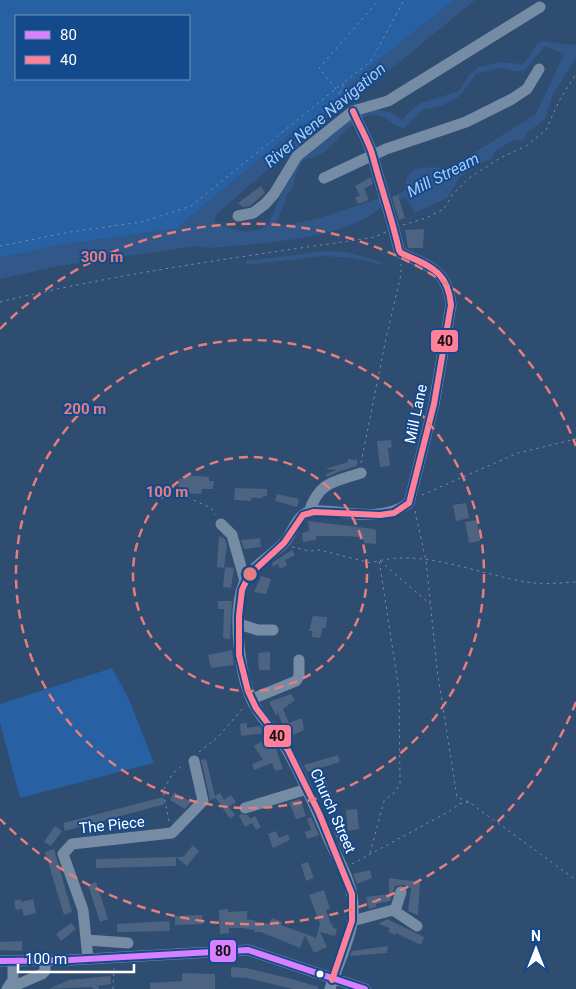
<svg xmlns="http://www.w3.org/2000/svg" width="576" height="989" font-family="Roboto,sans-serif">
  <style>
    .green { fill: #2760a3; fill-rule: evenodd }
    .water { fill: #315888 }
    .building { fill: #4c6481 }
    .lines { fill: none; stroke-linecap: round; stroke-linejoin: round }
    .path { stroke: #768ca5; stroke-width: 1; stroke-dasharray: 2.5 4; stroke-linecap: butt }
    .minor { stroke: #768ca5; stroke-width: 11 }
    .bus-1-casing { stroke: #14498c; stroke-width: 10 }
    .bus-2-casing { stroke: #14498c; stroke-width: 10 }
    .bus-1 { stroke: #d880ff; stroke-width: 6 }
    .bus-2 { stroke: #ff8098; stroke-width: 6 }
    .ring { fill: none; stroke: #e67e7e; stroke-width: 2.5; stroke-dasharray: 9 6 }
    .bus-dot { fill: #fff; stroke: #14498c; stroke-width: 2 }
    .labels { text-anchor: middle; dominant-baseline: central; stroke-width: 4; stroke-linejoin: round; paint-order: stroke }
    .street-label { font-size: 15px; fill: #fff; stroke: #14498c }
    .water-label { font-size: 16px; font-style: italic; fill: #a8cdf7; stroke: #14498c }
    .centre { fill: #e67e7e; stroke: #14498c; stroke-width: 2.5 }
    .ring-label { font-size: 15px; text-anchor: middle; font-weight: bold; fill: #e67e7e; stroke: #14498c; stroke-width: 4; stroke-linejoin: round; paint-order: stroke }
    .line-badge { stroke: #14498c; stroke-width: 2 }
    .pale-badge-label { font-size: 14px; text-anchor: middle; font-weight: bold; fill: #111 }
  </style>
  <rect width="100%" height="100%" fill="#2f4c71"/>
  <path class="green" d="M0 0H454L346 86 344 97 309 125 302 124 176 229 60 245 0 258ZM16 16H189V79H16Z
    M112 668 129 699 154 763 20 798 0 723V704Z"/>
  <path class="water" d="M454 0H475L367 89 352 101H347L313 130 312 136 264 173 216 215 214 220C217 224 220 224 224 226 241 232 251 235 268 225L292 168 310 151 335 133 348 119 371 109 390 112 402 120 412 109 421 103 459 91 470 74 478 67 499 62 522 64C532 58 531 46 543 41L568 45 576 44V58L553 94 545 119 527 133 523 141 516 139 495 151 492 159 485 161 460 177 447 198 415 213 406 198 399 199 397 194 405 191C405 161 425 169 445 167 452 167 458 164 465 162L466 158 536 114 564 54 545 46 524 71H514L500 68 476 74 460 96 441 106 422 110 404 128C393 127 388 116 376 115 353 114 339 143 321 154 316 158 309 157 303 161L295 176 293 188 288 193 276 224 279 226 316 219 383 197 385 202C358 240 252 244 207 248L195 246 59 266 0 279V258L60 245 176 229 302 124 309 125 344 97 346 86Z
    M325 251 346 252 382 262 383 265 352 258 323 256 247 265 246 261Z"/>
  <path class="building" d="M371 177 373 184 364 189 369 200 358 204 355 197 360 196 355 186Z
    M261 186 265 193 250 206 243 207 238 203Z
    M398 195 405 218 399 220 392 197Z
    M424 229 423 248H408L405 230Z
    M391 440 392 447 388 448 390 466 380 467 377 441Z
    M348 459 357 460V466L340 471 327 477 326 474 337 470 325 469 348 462Z
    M185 475 209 477V481H214L213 489H202L201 494 185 493V488L178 487 179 479H185Z
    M235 488 267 489V496H263L262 498H251V501L234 500Z
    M277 494 299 499 297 507 275 501Z
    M466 503 469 518 456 521 453 505Z
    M477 520 480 541 469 543 465 522Z
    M308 521 374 529 376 531V544L364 543V540H359L360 537 344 536H316V540L303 542 302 533 309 531Z
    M219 536 225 539 227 545 224 568 217 567Z
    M260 538 261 547 244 549 241 540Z
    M292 550 295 555 285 560 287 565 280 569 278 564 273 567 272 563Z
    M225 567 234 568 231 588 223 587Z
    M261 576 271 579 266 594 254 592Z
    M218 601H232L230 639 223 638 224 609H218Z
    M313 616 327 617 326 628H323L320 638 312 637V631H309Z
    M232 650 234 665 211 668 208 655Z
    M270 652V670H259L258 653Z
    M291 694 295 700 283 709 289 723 302 718 304 730 288 737 285 730 280 727 283 726 278 713 276 715 269 702Z
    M247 723V728L260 726 265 733 241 736 240 724Z
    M269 737 275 746 283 769 275 771 272 763 254 770 252 764 263 760 254 746Z
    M338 755 340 762 320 768 335 803 326 807 310 771 307 772 304 765Z
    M206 759 215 796 220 793 224 800 231 795 236 802 229 807 235 815 230 819 216 798 210 800 201 760Z
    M174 792 191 802 185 809 170 800Z
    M163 797 165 804 65 831 63 823Z
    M300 799 306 816 296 819 289 802Z
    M357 809 359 829 348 831 346 810Z
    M241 814 248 815 250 819 255 816 261 827 256 830 252 823 245 827 239 816Z
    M311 817 319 835 307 839 305 832 311 830 307 819Z
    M55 826 62 831 51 846 44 842Z
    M276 831 279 838 288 834 290 840 273 848 268 834Z
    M342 831 344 845 348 853 345 856 334 832Z
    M193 845 199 851 187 866 176 857H183Z
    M54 849 72 912 64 915 45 852Z
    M176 857V866L96 868V859Z
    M308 862 314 878 306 881 301 864Z
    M370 870 372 878 357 884 353 874Z
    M389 878 420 882 418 915 408 911 411 888 403 885 395 886 390 901 376 904V907L369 909 366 897 389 894Z
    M96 882 108 919 100 922 88 885Z
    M324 890 330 909 326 910 331 924 333 925V928L337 929 335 936 320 932 327 947 314 953 305 935 300 948 261 932H254L255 930 242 928H229V933L220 934 219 910 228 909V912L247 911V919L269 924 272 918 282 922 281 925 316 938 320 924 309 895Z
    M21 899V902L33 899 36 913 24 916 22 909 16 910 14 901Z
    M202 915 203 924 175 925V916Z
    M387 919 424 937 421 945 396 933 395 935 388 932 390 928 379 924Z
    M169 921 170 931 117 932V924Z
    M71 923 76 929 61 941 56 934Z
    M22 941V951L0 950V942Z
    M388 946 387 953 350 956 352 951Z
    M231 967 246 968 288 978 319 987 318 989H293L246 978 231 977Z
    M182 973 215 974V989H150V983L182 981Z
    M110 976 111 984 98 986 99 989H93L92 987 49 989 69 980Z"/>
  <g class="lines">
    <path class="path" d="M340 92 343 89V83L371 61 404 0
      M348 104 319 68 379 0
      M403 225 426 218 444 209 452 195 469 178 500 158 526 146 546 130 559 101 576 74
      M0 246 70 232 142 222 191 206 343 83
      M0 302C115 274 232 258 349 241L375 237 386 232
      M361 463 385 343 401 274V264
      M172 486 187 497 211 508 215 515
      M422 495 518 453 576 439
      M415 511 426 561 437 669 457 797 469 802 576 880
      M292 547 309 551 320 550 371 563C422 546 483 577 534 583 547 584 562 583 576 582
      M380 561 430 604
      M199 752 218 737 244 707
      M169 821 163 791 173 773 184 764
      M370 853 384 801 395 792 400 784 399 690 379 560
      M352 864 450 811 459 804 469 802
      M113 989 114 968"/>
    <path class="minor" d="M324 178 386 149 466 122 512 99 527 89 539 69
      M238 216 253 213 265 204 274 194 297 156 353 111 388 101 540 7
      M309 512C319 482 333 482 361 473
      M221 524 232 535 245 581
      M239 624 258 630H273
      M252 699 296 681 299 676V660
      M245 808 307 789
      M395 911 401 892
      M352 921 393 910 417 926
      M87 940 128 943
      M88 959 83 910 63 854 72 844 172 833 203 801 194 761
      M0 961 70 960 248 950 365 989
      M7 989 42 974 45 971V961
      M7 989 13 980V961
      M330 989C338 961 356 932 353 902 351 881 339 861 330 842 317 811 304 780 287 750 279 735 265 723 256 708 239 681 232 611 244 583 252 566 272 555 284 543 291 535 295 521 303 515 321 501 374 529 409 503L434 404 451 305C448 270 429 266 401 253L399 250C392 218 381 188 373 157 369 141 359 126 353 111"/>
    <defs>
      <path id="bus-1" d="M0 961 70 960 248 950 365 989"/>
      <path id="bus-2" d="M332 980 352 921V894L319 813 288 750 256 708 248 691 239 655V616L242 590 249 575 284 543 303 515 314 512 380 515 394 513 409 503 434 404 451 305C448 270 429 266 401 253L399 250C392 218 381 188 373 157 369 141 359 126 353 111"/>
    </defs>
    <use href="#bus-1" class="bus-1-casing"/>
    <use href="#bus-2" class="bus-2-casing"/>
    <use href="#bus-1" class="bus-1"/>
    <use href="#bus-2" class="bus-2"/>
  </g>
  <g class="ring">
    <circle cx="250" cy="574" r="117"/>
    <circle cx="250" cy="574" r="234"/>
    <path d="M576 702A350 350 0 0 1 0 819M0 329A350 350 0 0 1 576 446"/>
  </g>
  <circle class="bus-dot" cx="320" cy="974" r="4.5"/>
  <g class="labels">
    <g class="street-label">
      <text transform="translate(416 414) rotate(-78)">Mill Lane</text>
      <text transform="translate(333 811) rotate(66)">Church Street</text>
      <text transform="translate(112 825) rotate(-6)">The Piece</text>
    </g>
    <g class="water-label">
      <text transform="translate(325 115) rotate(-40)">River Nene Navigation</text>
      <text transform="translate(443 175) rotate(-27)">Mill Stream</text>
    </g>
  </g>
  <circle cx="250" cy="574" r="8" class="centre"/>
  <g class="ring-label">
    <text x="102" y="262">300 m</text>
    <text x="85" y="414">200 m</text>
    <text x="167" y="497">100 m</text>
  </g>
  <g class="line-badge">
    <rect x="430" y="329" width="29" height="24" rx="5" fill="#ff8098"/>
    <rect x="263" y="724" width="29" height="24" rx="5" fill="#ff8098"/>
    <rect x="209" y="939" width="28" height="24" rx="5" fill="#d880ff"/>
  </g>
  <g class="pale-badge-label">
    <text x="445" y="346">40</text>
    <text x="277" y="741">40</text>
    <text x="223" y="956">80</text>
  </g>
  <rect x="15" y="15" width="175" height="65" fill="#14498c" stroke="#7292ba"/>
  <rect x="25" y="31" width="25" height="8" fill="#d880ff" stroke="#7292ba"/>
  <text x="60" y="40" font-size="15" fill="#ffffff">80</text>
  <rect x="25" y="56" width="25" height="8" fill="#ff8098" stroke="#7292ba"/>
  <text x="60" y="65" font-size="15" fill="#ffffff">40</text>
  <g transform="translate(536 949)" stroke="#14498c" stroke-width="4" paint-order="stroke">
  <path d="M0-4L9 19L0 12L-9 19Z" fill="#ffffff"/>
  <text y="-8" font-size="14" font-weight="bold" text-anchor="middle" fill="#ffffff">N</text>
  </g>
  <path d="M18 964v8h116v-8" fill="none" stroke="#ffffff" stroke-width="2.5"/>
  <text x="25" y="964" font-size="15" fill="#ffffff" stroke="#14498c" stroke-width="4" paint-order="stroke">100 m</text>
</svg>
